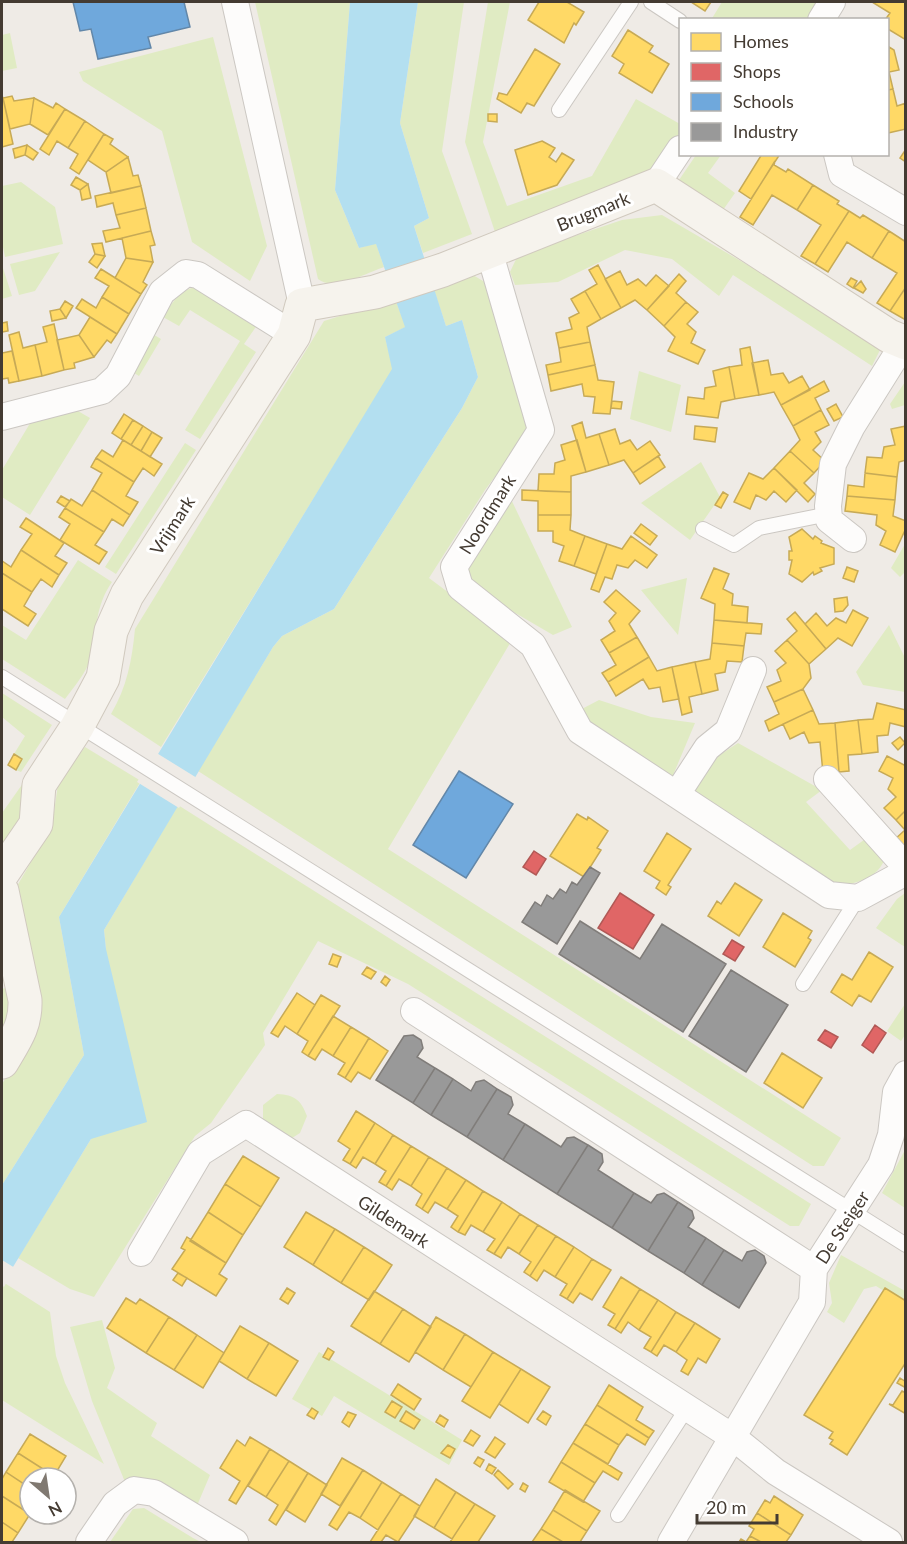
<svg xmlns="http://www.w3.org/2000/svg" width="907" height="1544" font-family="Lato,sans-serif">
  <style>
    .green { fill: #e0ebc3 }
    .water { fill: #b3dff0 }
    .pier { fill: #efebe6 }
    .homes { fill: #ffd966; stroke: #c7aa56; stroke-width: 1.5 }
    .shops { fill: #e06666; stroke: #b15956; stroke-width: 1.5 }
    .schools { fill: #6fa8dc; stroke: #6287a9; stroke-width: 1.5 }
    .industry { fill: #999; stroke: #807d7a; stroke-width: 1.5 }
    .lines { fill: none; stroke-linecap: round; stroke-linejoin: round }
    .lane-casing { stroke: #cbc7c2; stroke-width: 16 }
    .street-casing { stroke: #cbc7c2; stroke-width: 28 }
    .secondary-casing { stroke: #d0c9be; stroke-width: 35 }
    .lane { stroke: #fdfcfb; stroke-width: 14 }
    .street { stroke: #fdfcfb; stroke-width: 26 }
    .secondary { stroke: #f6f3ed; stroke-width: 33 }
    .labels { text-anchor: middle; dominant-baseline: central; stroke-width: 6; stroke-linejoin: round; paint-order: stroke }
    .street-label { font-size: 18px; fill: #443b32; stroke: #fff }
  </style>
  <rect width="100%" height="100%" fill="#efebe6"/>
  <path class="green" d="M255 2H350L335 190 359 248 376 243 384 267C366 273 334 292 318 279Z
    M418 2H464L442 151 472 234 423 253 414 226 429 218 400 123Z
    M488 2H510L483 142 507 206 592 176 636 99 680 124V132L652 176 495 232 465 142Z
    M722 2H818L807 19 711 20Z
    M10 33 17 68 2 71V35Z
    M213 37 267 246 250 281 192 242 162 131 83 81 79 72Z
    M696 155H721L708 173 735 193 723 210 677 183Z
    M21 182 55 207 63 244 5 257 2 242V186Z
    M662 215 883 344 872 366 733 275 719 296 672 259 625 250 558 282 515 285 510 272 518 255 622 220Z
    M60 252 35 291 19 295 10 264Z
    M2 265 12 296 2 299Z
    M473 275 488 284 529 431 485 490 429 578 512 640 388 849 841 1138 824 1166H813L198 771 273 647 282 636 334 609 462 408 478 377 462 320 446 326 433 287Z
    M196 287 258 324 244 344 256 352 200 439 185 430 240 341 190 310 179 326 163 317C172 303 179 290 196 287Z
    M395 299 406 327 385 337 393 369 161 747 111 714C127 687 132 660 135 629L324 321Z
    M151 333 161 339 139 376 129 370Z
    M639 371 681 385 671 432 630 419Z
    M905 382V405L892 409 890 404Z
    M71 407 90 418 30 515 2 497V470L35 415Z
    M185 443 196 450 116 574 105 567Z
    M701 462 720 497 690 540 641 503Z
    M509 495 572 627 553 635 469 586 463 568Z
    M905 544V572L900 577 891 568Z
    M78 560 112 582C95 606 97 631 90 659 87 672 73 688 65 699L2 659V625L26 640Z
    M687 578 678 635 641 590Z
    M889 625 905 658V692L863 685 856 672Z
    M2 693 52 725 21 772 16 770 22 759 14 754 25 736 2 717Z
    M599 700 651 717 695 723 671 780 586 727 578 711Z
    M738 743 822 790 806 802 850 850 868 837 884 861C874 881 856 882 835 888L694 798V772Z
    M85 747 141 781 59 917 84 1055 2 1185V1084L39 1023 10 898 52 826 58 784Z
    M26 779 28 814 2 856V813Z
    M178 805 811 1204 799 1226H790L408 984 318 941 263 1033 265 1045 211 1123 195 1136 94 1297 70 1289 18 1258 91 1139 106 949 104 930Z
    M905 893V947L876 928 897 899Z
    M12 986 14 1014 2 1044V989Z
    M905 1004V1035L901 1041 887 1031Z
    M277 1094C295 1095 301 1100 307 1116L300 1133 289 1140 263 1128V1105Z
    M905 1150 906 1208H905L882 1193Z
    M841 1255 905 1291V1304L876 1286 864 1289 844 1323 827 1312 832 1303 829 1283Z
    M3 1282 50 1312 56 1356 65 1383 104 1464 2 1400Z
    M102 1320 115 1368 107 1388 157 1423 151 1436 210 1475 196 1508 144 1479 125 1482 92 1401 70 1327Z
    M319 1352 462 1440 449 1465 334 1396 322 1416 292 1399Z
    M144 1508 193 1538 201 1542H110L133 1509Z"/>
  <path class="water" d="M350 2H418L400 123 429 218 414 226 446 326 462 320 478 377 462 408 334 609 282 636 273 647 104 930 106 949 147 1122 91 1139 2 1285V1185L84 1055 59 917 392 369 385 337 405 327 376 244 359 248 335 190Z"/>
  <path class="pier" d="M155 752 197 778 179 808 137 782Z
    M2 1260 15 1268 4 1287 2 1285Z"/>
  <path class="homes" d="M539 2H567L584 12 576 25 574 23 564 43 528 20Z
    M691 2H711L705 11Z
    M872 2H906V40L888 29V20H885L890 13Z
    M628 30 653 46 649 52 669 64 652 93 619 73 624 64 612 56Z
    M889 47 894 50 899 70 889 72 893 89 888 90Z
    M535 49 560 64 534 106 527 103 521 113 497 99 499 93 507 95Z
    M893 89 897 106 906 103V129L888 133V90Z
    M12 96 14 101 34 98 30 124 10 129 3 98Z
    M3 98 13 144 2 147V99Z
    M34 98 53 108 56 103 65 109 48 135 30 124Z
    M65 109 85 121 68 148 57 141 49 155 40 149Z
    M488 114H497V122L488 121Z
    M85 121 104 134 79 174 70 168 78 154 68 148Z
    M104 134 113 139 110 144 128 157 106 172 88 160Z
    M542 141 555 148 549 157 556 162 562 153 574 160 557 185 528 195 515 150Z
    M27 145 38 153 33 160 25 155Z
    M27 145 25 155 15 158 13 149Z
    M906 149V162L900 158Z
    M762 154H780L751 199 739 191Z
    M128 157 133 176 138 175 141 186 111 193 106 172Z
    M775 161 774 165 786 172 788 169 813 185 797 210 772 195 753 225 740 217Z
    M76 177 88 184 80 190 71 185Z
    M88 184 91 198 82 200 80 190Z
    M813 185 839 201 837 204 849 211 815 264 801 256 821 225 797 210Z
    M141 186 146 208 116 215 113 203 97 207 95 196Z
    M146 208 151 231 106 242 103 231 120 228 116 215Z
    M849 211 860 218 863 215 889 231 872 258 847 242 828 272 815 264Z
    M151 231 155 245 150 246 153 262 126 258 122 238Z
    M889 231 906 242V287L890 311 877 303 897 273 872 258Z
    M102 243 105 256 95 254 92 244Z
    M95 254 105 256 97 268 89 262Z
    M126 258 153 262 143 282 147 285 141 294 115 278Z
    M598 265 621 308 601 319 585 291 597 284 589 270Z
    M101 269 141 294 129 314 102 297 109 286 95 278Z
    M620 271 627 285 638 279 646 286 656 275 669 286 647 310 635 300 621 308 605 279Z
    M679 274 686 281 676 293 686 302 664 326 647 310Z
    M851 278 857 281 853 288 847 284Z
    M861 281 866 289 863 293 854 288Z
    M906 287V316L904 319 890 311Z
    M585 291 601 319 587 327 590 342 559 348 556 333 572 329 569 318 579 313 571 299Z
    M102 297 129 314 117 334 76 308 82 299 96 308Z
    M65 301 73 306 66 318 60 309Z
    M686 302 698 312 687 324 696 332 691 343 705 350 698 364 668 351 675 337 664 326Z
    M60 309 66 318 52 321 50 311Z
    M90 317 117 334 111 343 107 340 94 357 79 335Z
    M7 322 8 331 2 332V323Z
    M54 324 64 370 42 376 35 345 47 342 43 327Z
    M19 332 23 348 35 345 42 376 19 381 9 335Z
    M79 335 94 357 74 363 75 368 64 370 57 340Z
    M590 342 595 365 548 375 546 365 561 362 559 348Z
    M750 347 759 395 735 399 729 367 742 365 740 349Z
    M12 351 19 381 9 383 8 378 2 379V353Z
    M768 360 771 375 783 373 789 383 802 376 810 390 781 405 774 392 759 395 752 363Z
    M595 365 598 380 614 382 610 414 593 413 595 397 584 396 582 384 551 391 548 375Z
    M729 367 735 399 721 402 718 418 686 414 688 397 704 399 705 388 716 386 713 371Z
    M824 381 829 391 815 398 821 410 793 426 781 405Z
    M612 401 622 402 621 409 611 408Z
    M836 404 843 417 834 421 827 409Z
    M821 410 829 425 815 432 821 442 813 450 825 461 814 473 790 451 800 440 793 426Z
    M124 414 133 420 121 439 112 433Z
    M133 420 143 426 131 445 121 439Z
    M582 422 586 438 599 434 609 465 586 472 572 426Z
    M143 426 152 432 141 451 131 445Z
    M695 426 717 428 715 442 694 439Z
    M906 426V460L899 462 897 477 865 473 867 457 882 458 884 447 895 445 891 429Z
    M615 429 620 444 630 440 637 450 650 441 660 455 633 473 624 460 609 465 599 434Z
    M152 432 162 438 150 457 141 451Z
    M123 440 162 464 154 476 143 468 134 482 96 458 102 450 113 457Z
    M577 440 586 472 571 476V492L538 491 539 474H554L555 463 565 460 561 445Z
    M790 451 814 473 804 483 815 494 808 502 774 468Z
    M658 456 665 467 640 484 633 473Z
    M96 458 134 482 126 496 138 502 130 515 92 490 102 473 91 467Z
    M774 468 797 490 786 502 774 491 766 500 756 495 750 509 734 502 749 473 763 479Z
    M865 473 897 477 895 500 847 496 848 485 864 487Z
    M92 490 130 515 123 526 112 519 104 532 65 508 71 499 82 506Z
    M522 490 571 492V515H538V501L522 500Z
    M723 492 728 495 721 508 715 505Z
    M61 496 70 501 65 507 57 502Z
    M847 496 895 500 893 516 906 521V528L895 552 880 545 886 531 876 525 877 515 845 511Z
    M65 508 104 532 95 545 107 552 99 564 60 540 70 524 59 517Z
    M538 515H571L570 530 585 536 574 566 559 561 564 546 553 542V531H538Z
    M26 518 64 543 55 556 67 563 59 575 21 550 32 534 20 527Z
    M641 524 657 536 650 545 634 533Z
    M802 529 813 539 815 536 822 541 821 543 834 548V564L820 568 822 571 814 575 813 572 802 582 789 574 792 560H789V551H792L789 537Z
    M585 536 607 544 596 574 574 566Z
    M631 536 657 555 647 568 635 560 628 568 617 565 612 579 605 577 599 592 591 589 607 544 622 549Z
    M21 550 59 575 52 587 41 579 32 592 2 573V561L11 567Z
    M847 567 858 571 854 582 843 578Z
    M714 568 729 574 723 589 733 594 732 605 748 607 747 623 714 620 715 604 701 598Z
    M2 573 32 592 24 606 36 614 28 626 2 609Z
    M616 590 640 611 629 624 637 637 609 653 601 640 615 631 609 621 616 613 604 602Z
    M847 597 848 605 843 611 835 612 834 599Z
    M853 610 868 618 852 646 838 638 826 649 805 624 816 613 827 626 836 618 846 623Z
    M795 612 826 649 809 664 787 640 797 631 787 619Z
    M714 620 762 624 761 634 746 633 744 646 712 643Z
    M637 637 649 657 608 682 602 673 616 665 609 653Z
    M787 640 809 664 811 678 803 689 774 702 767 687 781 681 777 670 786 663 775 651Z
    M712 643 744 646 742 662 727 661 725 672 715 674 718 690 702 694 695 662 710 659Z
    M649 657 657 671 672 667 679 699 663 702 660 687 649 689 643 679 616 696 608 682Z
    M695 662 702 694 689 697 692 712 682 715 672 667Z
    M803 689 813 710 769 731 765 721 779 714 774 702Z
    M877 703 906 710V727L890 723 888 735 877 736 878 752 862 754 858 720 873 719Z
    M813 710 819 724 835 723 839 772 823 773 820 742 809 743 804 732 790 739 783 724Z
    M858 720 862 754 848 755 849 771 839 772 835 723Z
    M900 737 905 743 898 750 892 743Z
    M14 754 22 759 16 770 8 765Z
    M887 756 906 766V810L896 820 884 808 896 797 888 789 893 778 879 771Z
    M906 810V843L901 848 894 840 905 830 896 820Z
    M577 814 587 820 588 817 608 831 597 848 601 850 584 877 550 856Z
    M667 833 691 849 668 885 671 887 666 895 656 888 660 881 644 871Z
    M735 883 762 900 739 936 708 916 717 901 721 904Z
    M783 913 812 931 808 938 811 940 795 967 763 947Z
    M869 952 893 967 871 1002 859 995 852 1006 831 992 842 974 852 980Z
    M333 954 341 957 337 967 329 964Z
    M367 967 376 972 371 979 362 974Z
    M385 976 390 980 386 986 381 982Z
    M297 993 315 1005 297 1034 285 1026 278 1037 271 1033Z
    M321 995 340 1006 308 1056 302 1052 308 1041 297 1034Z
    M333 1016 351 1027 333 1056 322 1049 315 1060 308 1056Z
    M351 1027 369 1038 345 1078 338 1074 345 1063 333 1056Z
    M369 1038 388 1051 370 1079 358 1072 351 1082 345 1078Z
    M782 1053 822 1078 803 1108 764 1083Z
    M356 1111 375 1123 350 1164 343 1160 350 1149 338 1141Z
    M375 1123 393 1135 375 1164 363 1157 356 1168 350 1164Z
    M393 1135 411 1146 386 1186 379 1182 386 1171 375 1164Z
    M411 1146 429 1157 411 1186 399 1179 392 1190 386 1186Z
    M243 1156 279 1178 261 1207 225 1184Z
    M429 1157 447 1168 422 1209 416 1205 422 1194 411 1186Z
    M447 1168 466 1180 447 1209 435 1202 428 1213 422 1209Z
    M466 1180 483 1191 458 1232 451 1227 458 1216 447 1209Z
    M225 1184 261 1207 243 1235 208 1212Z
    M483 1191 502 1202 483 1232 471 1225 465 1235 458 1232Z
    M502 1202 520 1214 494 1254 487 1250 495 1239 483 1232Z
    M208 1212 243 1235 226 1263 190 1241Z
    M306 1212 335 1229 313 1265 284 1247Z
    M520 1214 538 1225 519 1254 508 1247 501 1258 494 1254Z
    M538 1225 556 1236 530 1276 524 1272 531 1262 519 1254Z
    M335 1229 364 1247 341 1283 313 1265Z
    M556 1236 574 1247 555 1277 544 1270 537 1281 530 1276Z
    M187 1237 226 1263 219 1274 227 1279 216 1296 172 1269 185 1250 181 1248Z
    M364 1247 392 1265 369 1300 341 1283Z
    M574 1247 592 1259 567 1299 560 1295 567 1284 555 1277Z
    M592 1259 611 1270 592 1300 580 1293 573 1303 567 1299Z
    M178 1273 187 1278 182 1286 173 1280Z
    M621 1277 640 1289 615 1329 608 1325 615 1314 603 1307Z
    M287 1288 295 1293 288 1304 280 1299Z
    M885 1288 906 1301V1362L847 1455 830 1444 833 1440 829 1438 833 1432 804 1415Z
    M640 1289 658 1300 639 1330 628 1322 621 1333 615 1329Z
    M374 1291 403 1309 380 1344 351 1326Z
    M126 1298 136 1304 140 1299 169 1317 146 1353 107 1328Z
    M658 1300 676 1312 651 1352 644 1348 651 1337 639 1330Z
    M403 1309 431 1327 409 1362 380 1344Z
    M676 1312 695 1323 676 1352 664 1345 657 1356 651 1352Z
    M169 1317 197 1335 174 1370 146 1353Z
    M436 1317 465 1334 443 1370 415 1352Z
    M695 1323 720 1339 706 1363 698 1358 688 1375 681 1371 687 1360 676 1352Z
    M240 1326 269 1343 247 1379 219 1361Z
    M465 1334 493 1352 471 1387 443 1370Z
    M197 1335 224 1353 203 1388 174 1370Z
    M269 1343 298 1361 276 1396 247 1379Z
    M328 1348 334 1352 329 1360 323 1357Z
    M493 1352 521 1369 490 1418 462 1401Z
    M521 1369 550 1387 528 1423 499 1404Z
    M900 1378 906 1382V1388L897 1383Z
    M398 1384 421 1399 414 1410 391 1395Z
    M609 1385 643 1407 636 1420 654 1431 649 1438 597 1405Z
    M902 1391 906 1393V1414L889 1404 893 1405Z
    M392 1401 402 1407 395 1418 385 1412Z
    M597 1405 649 1438 645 1445 627 1434 619 1445 585 1424Z
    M312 1408 318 1412 314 1419 307 1415Z
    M406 1411 420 1420 414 1429 400 1421Z
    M543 1411 551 1416 546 1425 537 1419Z
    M348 1412 356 1415 349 1427 342 1422Z
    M440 1415 448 1420 444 1427 436 1422Z
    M585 1424 619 1445 608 1464 573 1443Z
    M471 1430 480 1436 473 1446 464 1441Z
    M30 1434 66 1456 54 1476 18 1453Z
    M250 1437 270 1449 236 1504 229 1500 240 1481 220 1468 237 1440 245 1446Z
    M495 1437 505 1444 495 1458 485 1452Z
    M573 1443 622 1473 618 1480 603 1471 595 1483 561 1462Z
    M448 1445 455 1449 450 1458 441 1453Z
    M270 1449 289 1461 266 1497 248 1486Z
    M18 1453 54 1476 52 1478H30V1488L6 1472Z
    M478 1457 484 1460 480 1467 474 1463Z
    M342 1458 363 1470 340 1506 321 1494Z
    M289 1461 308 1473 276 1525 269 1520 278 1505 266 1497Z
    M561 1462 595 1483 583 1502 549 1482Z
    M489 1464 496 1468 492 1474 486 1470Z
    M363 1470 382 1482 360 1518 349 1512 337 1530 329 1525Z
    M498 1470 513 1484 508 1489 494 1475Z
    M6 1472 30 1488V1514L2 1496V1479Z
    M308 1473 327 1485 305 1522 286 1510Z
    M436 1479 456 1492 434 1528 414 1516Z
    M382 1482 401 1494 378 1530 360 1518Z
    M523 1483 528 1486 525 1492 520 1489Z
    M565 1490 600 1511 587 1531 553 1510Z
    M456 1492 475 1504 452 1539 434 1528Z
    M401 1494 420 1506 415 1516 398 1542 386 1535 381 1542H370Z
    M2 1496 30 1514 18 1533 2 1522Z
    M774 1496 803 1515 791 1535 757 1513 765 1500 770 1503Z
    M475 1504 495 1516 478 1542H450Z
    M553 1510 587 1531 580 1542H563L541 1529Z
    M757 1513 791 1535 786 1542H761L750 1536 754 1529 749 1526Z
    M2 1522 18 1533 12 1542H2Z
    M541 1529 563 1542H532Z
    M750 1536 761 1542H739L741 1539 746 1542Z"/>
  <path class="shops" d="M534 851 546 859 536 875 523 867Z
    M620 893 654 915 633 949 598 928Z
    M732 940 744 947 735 961 723 954Z
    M875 1025 886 1033 873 1053 862 1045Z
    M825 1030 838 1037 831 1048 818 1040Z"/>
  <path class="schools" d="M73 2H184L190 27 148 37 151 48 98 59 91 29 80 31Z
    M459 771 513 804 466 878 413 845Z"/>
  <path class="industry" d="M590 867 600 873 557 944 522 922 535 902 541 906 547 895 553 899 560 889 566 893 572 882 577 885Z
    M580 921 640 959 662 924 726 964 683 1032 559 954Z
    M731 970 788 1005 746 1072 689 1036Z
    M413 1035 421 1040 423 1048 417 1057 435 1068 413 1103 376 1080 404 1036Z
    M435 1068 453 1079 431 1115 413 1103Z
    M453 1079 471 1091 476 1082 484 1080 497 1089 467 1137 431 1115Z
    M497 1089 511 1097 513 1105 508 1114 525 1124 503 1160 467 1137Z
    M525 1124 561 1147 567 1138 574 1137 588 1145 557 1194 503 1160Z
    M588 1145 602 1154 603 1162 598 1170 634 1193 612 1228 557 1194Z
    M634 1193 651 1203 657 1195 664 1193 678 1202 648 1251 612 1228Z
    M678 1202 692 1211 694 1218 688 1227 706 1238 684 1273 648 1251Z
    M706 1238 724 1250 702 1285 684 1273Z
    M724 1250 742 1261 747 1252 755 1250 764 1256 766 1263 739 1308 702 1285Z"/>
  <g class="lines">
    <defs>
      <path id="lane" d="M651 2 680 21
        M559 110 631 2
        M703 529 734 545 759 528 829 514
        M2 677 906 1245
        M803 984 858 898
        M618 1515 687 1408"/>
      <path id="street" d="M235 2 302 305
        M821 20 832 2
        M837 154 842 174 906 212
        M656 185 680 149
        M490 254 541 430 454 567 460 587 533 645 580 731 829 895 858 898 906 872
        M2 417 102 391 118 376 162 292 186 273 198 275 294 335
        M853 539 829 520 828 506 833 464 852 426 904 343
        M827 779 906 867
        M677 794 707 748 728 731 753 670
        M414 1011 814 1269
        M141 1253 200 1153 246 1124 734 1438 776 1472 889 1542
        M89 1542 115 1504 134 1490 154 1493 235 1542
        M671 1542 812 1302 814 1269 881 1165 891 1135 896 1092 906 1074"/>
      <path id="secondary" d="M2 874 36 824 39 785 77 727 103 678 111 631 127 595 294 335 302 305 375 292 443 270 656 185 889 336 906 343
        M2 891 25 1000C26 1026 15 1040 2 1062"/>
    </defs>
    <use href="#lane" class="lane-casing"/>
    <use href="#street" class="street-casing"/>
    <use href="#secondary" class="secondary-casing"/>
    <use href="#lane" class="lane"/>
    <use href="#street" class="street"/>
    <use href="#secondary" class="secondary"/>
  </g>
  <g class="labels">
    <g class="street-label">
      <text transform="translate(593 211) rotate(-22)">Brugmark</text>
      <text transform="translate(487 514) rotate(-58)">Noordmark</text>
      <text transform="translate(172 525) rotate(-57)">Vrijmark</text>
      <text transform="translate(394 1221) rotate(33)">Gildemark</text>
      <text transform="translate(842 1227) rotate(-57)">De Steiger</text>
    </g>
  </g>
  <rect width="907" height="1544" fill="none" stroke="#443b32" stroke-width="6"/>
  <rect x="679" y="18" width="210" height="138" fill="#ffffff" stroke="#b4b1ad" stroke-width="1.5"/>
  <rect x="691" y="33" width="30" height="18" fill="#ffd966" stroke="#b4b1ad" stroke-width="1.5"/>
  <text x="733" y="48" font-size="18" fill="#443b32">Homes</text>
  <rect x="691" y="63" width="30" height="18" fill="#e06666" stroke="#b4b1ad" stroke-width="1.5"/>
  <text x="733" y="78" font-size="18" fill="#443b32">Shops</text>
  <rect x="691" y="93" width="30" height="18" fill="#6fa8dc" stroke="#b4b1ad" stroke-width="1.5"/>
  <text x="733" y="108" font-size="18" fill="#443b32">Schools</text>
  <rect x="691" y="123" width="30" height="18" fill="#999999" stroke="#b4b1ad" stroke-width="1.5"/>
  <text x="733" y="138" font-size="18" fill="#443b32">Industry</text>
  <g transform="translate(48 1496) rotate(151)"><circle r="28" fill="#ffffff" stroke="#b4b1ad" stroke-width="1.5"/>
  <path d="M0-4.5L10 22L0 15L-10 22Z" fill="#807971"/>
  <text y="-9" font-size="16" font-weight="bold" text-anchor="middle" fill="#443b32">N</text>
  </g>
  <path d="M697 1514v9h80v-9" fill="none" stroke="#443b32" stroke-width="3"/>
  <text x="706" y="1514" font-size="18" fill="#443b32" stroke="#ffffff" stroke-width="4.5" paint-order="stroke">20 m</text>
</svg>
